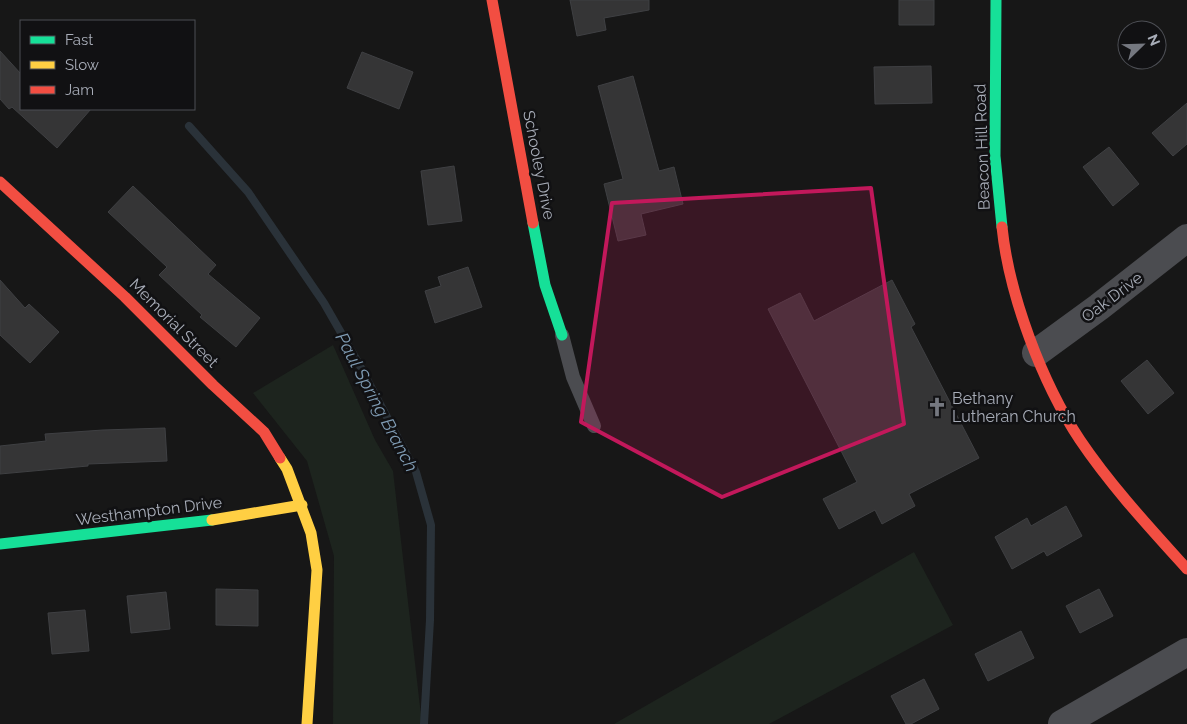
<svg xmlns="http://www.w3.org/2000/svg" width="1187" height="724" font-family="Raleway,sans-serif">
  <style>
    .green { fill: #1d241e }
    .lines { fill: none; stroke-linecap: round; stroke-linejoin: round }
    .stream { stroke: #2a3239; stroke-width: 8 }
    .building { fill: #353536; stroke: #3f4043 }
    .lane { stroke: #4b4c50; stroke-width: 14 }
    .street { stroke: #4b4c50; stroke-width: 28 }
    .fast { stroke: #16e098; stroke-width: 11 }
    .slow { stroke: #ffcf43; stroke-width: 11 }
    .jam { stroke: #f24e42; stroke-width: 11 }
    .marked { fill: #c2185b; fill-opacity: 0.2; stroke: #c2185b; stroke-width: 4; stroke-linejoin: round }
    .labels { text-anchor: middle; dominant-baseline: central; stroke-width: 5; stroke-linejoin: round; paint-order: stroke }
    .street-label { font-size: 16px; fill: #a8adb8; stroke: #111113 }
    .poi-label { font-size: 16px; fill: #a8adb8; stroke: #111113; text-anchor: start }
    .water-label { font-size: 18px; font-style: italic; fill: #7f9bb3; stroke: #111113 }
  </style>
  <rect width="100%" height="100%" fill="#171717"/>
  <path class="green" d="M333 345 375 440 393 471 422 724H333L334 556 307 461 253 393Z
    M914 552 953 625 769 724H614Z"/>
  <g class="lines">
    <path class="stream" d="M189 126 248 192 324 303 359 364 416 472 431 525 430 620 424 724"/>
  </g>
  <path class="building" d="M570 0H649V10L604 18 606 30 577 36Z
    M899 0H934V25H899Z
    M0 51 21 74V109H91L57 148 12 107 9 109 0 99Z
    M362 52 413 72 399 109 347 88Z
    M931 66 932 103 875 104 874 67Z
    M633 76 659 171 674 167 683 204 641 214 646 235 618 241 604 184 623 179 598 86Z
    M1187 103V144L1173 156 1152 133Z
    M1109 147 1139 184 1113 206 1083 167Z
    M454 166 462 221 428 225 421 171Z
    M133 186 216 265 208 274 260 318 236 347 200 317 202 315 159 275 167 267 108 212Z
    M468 267 482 307 435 323 425 291 441 286 438 277Z
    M0 280 25 308 29 304 59 332 30 363 0 335Z
    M892 280 915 324 911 327 979 458 909 494 915 506 882 524 875 510 839 529 823 499 857 482 768 309 800 293 814 321Z
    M1147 360 1174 393 1148 414 1121 381Z
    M165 428 167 461 88 464V466L0 474V446L46 441 45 434 103 430Z
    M1066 506 1082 536 1047 556 1044 551 1012 569 995 537 1027 518 1031 526Z
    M216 589 258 590V626L216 625Z
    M1099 589 1113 616 1080 633 1066 606Z
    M166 592 170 629 131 633 127 596Z
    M85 610 89 651 52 654 48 613Z
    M1021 631 1034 658 988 681 975 654Z
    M924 679 939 709 911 724H906L891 696Z"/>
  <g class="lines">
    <path class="lane" d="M562 335 573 377 594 426"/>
    <path class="street" d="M1036 353 1099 307 1187 238
      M1062 724 1187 652"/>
    <path class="fast" d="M996 0 995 156 1002 227
      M533 223 545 285 562 335
      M0 544 212 520"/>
    <path class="slow" d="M280 458 287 469 311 533 317 570 307 724
      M212 520 302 505"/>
    <path class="jam" d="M492 0 533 223
      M0 182 125 297 213 385 264 432 280 458
      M1002 227C1009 295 1042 383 1080 440 1111 486 1150 528 1187 569"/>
  </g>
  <path class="marked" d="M871 188 904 424 722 497 581 422 612 203Z"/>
  <defs>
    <symbol id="church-bare" viewBox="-9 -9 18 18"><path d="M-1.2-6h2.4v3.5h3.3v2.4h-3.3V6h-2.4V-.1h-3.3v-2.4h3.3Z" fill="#757880" stroke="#111113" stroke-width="2.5" paint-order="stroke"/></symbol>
  </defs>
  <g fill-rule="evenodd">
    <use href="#church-bare" x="923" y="393" width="28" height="28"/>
  </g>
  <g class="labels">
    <g class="street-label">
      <text transform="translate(982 147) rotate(-92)">Beacon Hill Road</text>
      <text transform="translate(539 165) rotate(79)">Schooley Drive</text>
      <text transform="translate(1112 297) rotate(-37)">Oak Drive</text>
      <text transform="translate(174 323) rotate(45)">Memorial Street</text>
      <text transform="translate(149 511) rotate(-7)">Westhampton Drive</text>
    </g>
    <g class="poi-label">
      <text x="952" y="398">Bethany<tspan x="952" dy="18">Lutheran Church</tspan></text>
    </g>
    <g class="water-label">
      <text transform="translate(377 402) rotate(62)">Paul Spring Branch</text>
    </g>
  </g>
  <rect x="20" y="20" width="175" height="90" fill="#111113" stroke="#4d4f55"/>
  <rect x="30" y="36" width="25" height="8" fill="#16e098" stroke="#4d4f55"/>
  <text x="65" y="45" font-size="15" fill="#a8adb8">Fast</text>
  <rect x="30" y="61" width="25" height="8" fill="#ffcf43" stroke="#4d4f55"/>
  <text x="65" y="70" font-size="15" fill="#a8adb8">Slow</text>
  <rect x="30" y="86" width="25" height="8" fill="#f24e42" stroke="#4d4f55"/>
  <text x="65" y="95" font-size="15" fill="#a8adb8">Jam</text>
  <g transform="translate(1142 45) rotate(67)"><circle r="24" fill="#111113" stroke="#4d4f55"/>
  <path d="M0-4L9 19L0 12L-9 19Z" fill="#757880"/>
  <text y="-8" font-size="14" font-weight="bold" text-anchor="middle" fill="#a8adb8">N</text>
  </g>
</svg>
